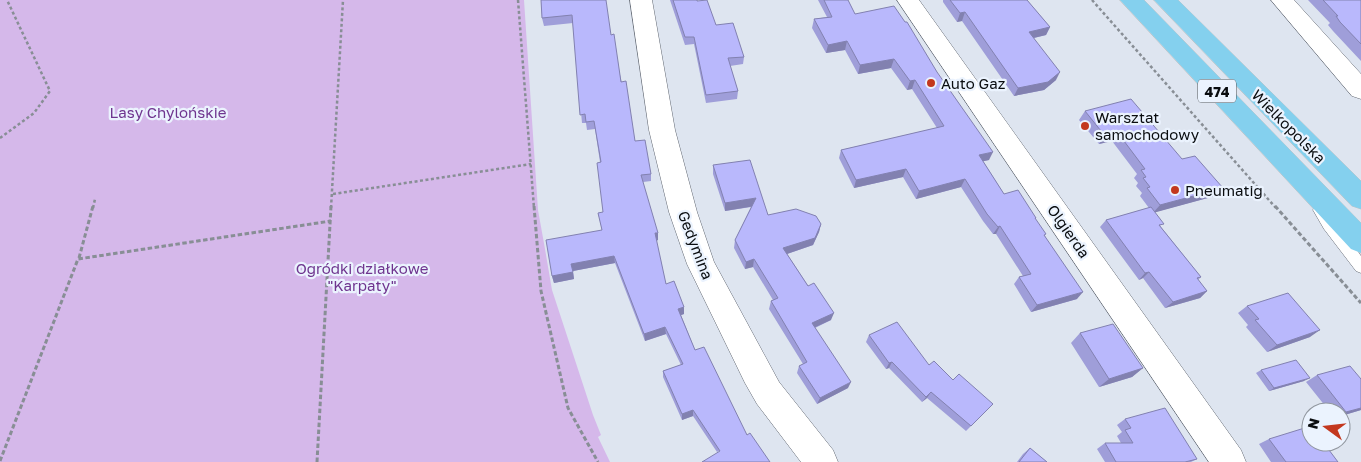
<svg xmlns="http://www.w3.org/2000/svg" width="1361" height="462" font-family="'Golos Text',sans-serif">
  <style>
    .green { fill: #d5b8ea }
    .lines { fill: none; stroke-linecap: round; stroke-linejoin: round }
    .lane-casing { stroke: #626872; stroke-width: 1 }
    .street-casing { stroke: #626872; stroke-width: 1 }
    .primary-casing { stroke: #c4c5c6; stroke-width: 1 }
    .path-far1 { stroke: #888e95; stroke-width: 2.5; stroke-dasharray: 3 2.5; stroke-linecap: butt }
    .path { stroke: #888e95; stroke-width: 3; stroke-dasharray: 4.5 2.5; stroke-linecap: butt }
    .lane { fill: #fff; fill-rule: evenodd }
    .street { fill: #fff; fill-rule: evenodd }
    .primary { fill: #84d0ee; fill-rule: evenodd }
    .wall { fill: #9f9ed9 }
    .shaded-wall { fill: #8281b0 }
    .building { fill: #b9b8fc; stroke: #8281b0 }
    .poi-dot { fill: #c3381f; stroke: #ebf3fe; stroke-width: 2 }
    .labels { text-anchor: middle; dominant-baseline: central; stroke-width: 4.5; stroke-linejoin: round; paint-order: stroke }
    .shield { fill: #ebf3fe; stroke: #4e5257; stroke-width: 1 }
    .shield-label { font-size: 14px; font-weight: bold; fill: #0a0d10 }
    .poi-label { font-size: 15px; fill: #0a0d10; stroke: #ebf3fe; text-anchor: start }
    .park-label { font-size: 15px; fill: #6f358f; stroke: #ebf3fe }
    .street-label { font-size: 15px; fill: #0a0d10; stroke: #ebf3fe }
  </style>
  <rect width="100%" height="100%" fill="#dee5f0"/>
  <path class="green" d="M0 0H524L538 210 545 249 552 290 593 415 601 435 598 437 610 462H0Z"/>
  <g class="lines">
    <defs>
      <path id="lane" d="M1320 205 1325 206 1361 256V273L1356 271 1324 229 1313 210 1315 206Z"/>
      <path id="street" d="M630 0H652L675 130 697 212 714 262 779 382 833 450 838 462H801L757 404 745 383 687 264 669 212 649 130Z
        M897 0H919L1241 450 1246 462H1209Z
        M1271 0H1294L1361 74V99L1352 96Z"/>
      <path id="primary" d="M1120 0H1144L1361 223V253L1351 249Z
        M1154 0H1178L1361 181V209L1352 206Z"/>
    </defs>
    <use href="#lane" class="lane-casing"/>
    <use href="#street" class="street-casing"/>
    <use href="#primary" class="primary-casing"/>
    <path class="path-far1" d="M518 0 534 208
      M1092 0 1276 208
      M0 138 34 113 50 91 7 0
      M333 194 531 164
      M93 208 95 199
      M331 208 343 0"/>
    <path class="path" d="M534 206 541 291 568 408 598 462
      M1275 206 1361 303
      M79 258 93 206
      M0 461 78 259 331 221
      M317 462 331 206"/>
    <use href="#lane" class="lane"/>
    <use href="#street" class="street"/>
    <use href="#primary" class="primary"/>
  </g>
  <path class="wall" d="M541 0 611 35 635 141 651 174V181L643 182 658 240 656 241 666 284 684 307V314L681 315 695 350 747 435 717 452 693 416 682 420 663 377V371L681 365 666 334 645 341 615 263 573 271 574 279 554 283 552 276 602 230 598 213 603 212 600 162 595 129 587 130 586 123H582L573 23 544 26 542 18Z
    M670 0H697L716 25 744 57 743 64 730 66 738 91 737 99 706 103 694 44 685 45Z
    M818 0H848L855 14 989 160 983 161 1004 194 1036 218 1035 219 1045 236 1077 299 1031 312 1014 284 1019 277 1023 276 996 234H993L983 221 961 187 916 199 903 177 854 188 839 158 841 150 937 128 912 89 907 90 891 68 858 74 845 50 826 53 812 28 814 19 827 17Z
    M943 0H1027L1050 27 1046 35 1034 38 1056 80 1044 90 1014 96 962 21 957 22 943 2Z
    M1308 0H1361V61L1333 31 1328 25 1330 23Z
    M1085 111 1182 159 1223 188 1215 196 1155 212 1161 227 1201 277 1198 280 1207 291 1200 298 1165 308 1143 278 1139 280 1100 227 1106 220 1149 208 1140 196 1142 193 1136 186 1138 183 1134 178 1137 174 1112 141 1099 144 1079 120Z
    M713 165 768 215 821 224 819 232 813 245 787 254 831 320 815 328 848 388 817 404 797 373 799 366 803 364 769 309 771 301 773 300 753 267 745 269 734 248 735 240 751 207 725 211 713 174Z
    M1247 306 1310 337 1267 352 1246 327 1248 325 1238 313Z
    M1080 333 1143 368 1132 377 1099 387 1071 343Z
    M869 335 929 365 993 404 966 431 927 398 922 402 889 368 886 369 866 342Z
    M1261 370 1304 381 1269 391 1256 373Z
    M1317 375 1361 410 1341 416V412H1330L1306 382Z
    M1125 419 1197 459 1191 462H1105L1097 449 1105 443H1121L1117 436 1122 432 1117 425Z
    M1269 439 1338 462H1271L1259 444Z
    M1030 448 1047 462H1017L1023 454Z"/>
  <path class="shaded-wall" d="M965 12 962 21 957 22 960 13Z
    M1050 27 1046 35 1025 40 1029 32Z
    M847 41 845 50 826 53 828 45Z
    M894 59 891 68 858 74 860 65Z
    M1060 72 1056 80 1044 90 1014 96 1018 88Z
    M915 80 912 89 907 90 910 81Z
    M1118 133 1112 141 1099 144 1105 136Z
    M993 152 989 160 975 163 979 155Z
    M906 169 903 177 854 188 856 180Z
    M965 179 961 187 916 199 919 191Z
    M1223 188 1215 196 1153 213 1160 205Z
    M756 198 755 206 725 211V203Z
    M821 224 819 232 813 245 781 256 783 248Z
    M1000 226 996 234H993L998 227Z
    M655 233H658V240L655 241Z
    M614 256 615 263 573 271 571 264Z
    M754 259 753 267 745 269 746 262Z
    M573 272 574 279 554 283 552 276Z
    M1149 272 1143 278 1139 280 1145 273Z
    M1207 291 1200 298 1165 308 1173 302Z
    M1083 292 1077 299 1031 312 1037 305Z
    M684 307V314L678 316V309Z
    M834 313 831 320 809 330 812 323Z
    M665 327 666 334 645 341 644 334Z
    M1320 330 1310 337 1267 352 1277 345Z
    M892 362 889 368 886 369 889 363Z
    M1143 368 1132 377 1099 387 1109 379Z
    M1310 378 1304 381 1269 391 1274 388Z
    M851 382 848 388 817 404 820 398Z
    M931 392 927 398 922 402 926 397Z
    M1361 408V410L1341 416V415L1346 412Z
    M693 410V416L682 420V414Z"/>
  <path class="building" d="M541 0H606L611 35 614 34 621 82 626 81 635 141 645 140 651 174 641 175 658 233H655L666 284 674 281 684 307 678 309 695 350 704 347 747 435 750 433 770 462H702L720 451 693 410 682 414 663 371 683 364 665 327 644 334 614 256 571 264 573 272 552 276 546 240 602 230 598 213 603 212 597 163 601 162 594 121 586 122 585 114 580 115 572 15 542 18Z
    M673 0H697V1L707 0 716 25 733 23 744 57 728 58 738 91 706 95 694 37H685Z
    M824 0H848L855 14 894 6 905 22H907L937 72 993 152 979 155 1004 194 1018 190 1036 218H1035L1046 234 1044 235 1083 292 1037 305 1019 277 1031 274 1000 226 998 227 987 214 965 179 919 191 906 169 856 180 841 150 944 126 915 80 910 81 894 59 860 65 847 41 828 45 814 19 832 17Z
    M950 0H1027L1050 27 1029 32 1060 72 1048 82 1018 88 965 12 960 13Z
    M1323 0H1361V44L1340 22 1336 16H1338Z
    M1131 99 1182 159 1195 156 1223 188 1160 205 1147 188 1150 187 1143 178 1146 177 1141 170 1145 169 1118 133 1105 136 1085 111Z
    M750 160 768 215 796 209 816 216 821 224 815 238 783 248 808 286 814 283 834 313 812 323 851 382 820 398 799 366 807 362 771 301 778 298 754 259 746 262 735 240 756 198 725 203 713 165Z
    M1151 207 1164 224 1159 225 1201 277 1197 278 1207 291 1173 302 1149 272 1145 273 1106 220Z
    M1288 293 1320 330 1277 345 1255 320 1259 319 1247 306Z
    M897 322 929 365 934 361 953 380 959 374 993 404 971 426 931 392 926 397 892 362 889 363 869 335Z
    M1113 324 1143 368 1109 379 1080 333Z
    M1296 360 1310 378 1274 388 1261 370Z
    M1350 366 1361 379V408L1346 412 1317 375Z
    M1165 408 1197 459 1185 462H1116L1105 443H1133L1125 430 1131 428 1125 419Z
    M1311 426V442H1323L1338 462H1286L1269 439Z
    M1030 448 1047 462H1019Z"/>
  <g class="poi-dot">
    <circle cx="931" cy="83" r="5"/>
    <circle cx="1085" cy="126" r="5"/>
    <circle cx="1175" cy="190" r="5"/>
  </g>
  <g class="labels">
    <rect class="shield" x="1198" y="79.5" width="38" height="23" rx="4"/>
    <g class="shield-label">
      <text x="1217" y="91">474</text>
    </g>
    <g class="poi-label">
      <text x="941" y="83">Auto Gaz</text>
      <text x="1095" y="117">Warsztat<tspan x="1095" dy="17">samochodowy</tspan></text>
      <text x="1185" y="190">Pneumatig</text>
    </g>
    <g class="park-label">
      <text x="168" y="112">Lasy Chylońskie</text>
      <text x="362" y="268">Ogródki działkowe<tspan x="362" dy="17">"Karpaty"</tspan></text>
    </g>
    <g class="street-label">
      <text transform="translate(1289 126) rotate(45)">Wielkopolska</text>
      <text transform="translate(1069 231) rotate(55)">Olgierda</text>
      <text transform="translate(696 245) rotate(69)">Gedymina</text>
    </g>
  </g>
  <g transform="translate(1326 427) rotate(285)"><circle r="24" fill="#ebf3fe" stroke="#91979f"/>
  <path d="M0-4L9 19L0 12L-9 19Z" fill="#c3381f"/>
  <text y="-8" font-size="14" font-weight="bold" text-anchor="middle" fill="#0a0d10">N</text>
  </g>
</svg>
